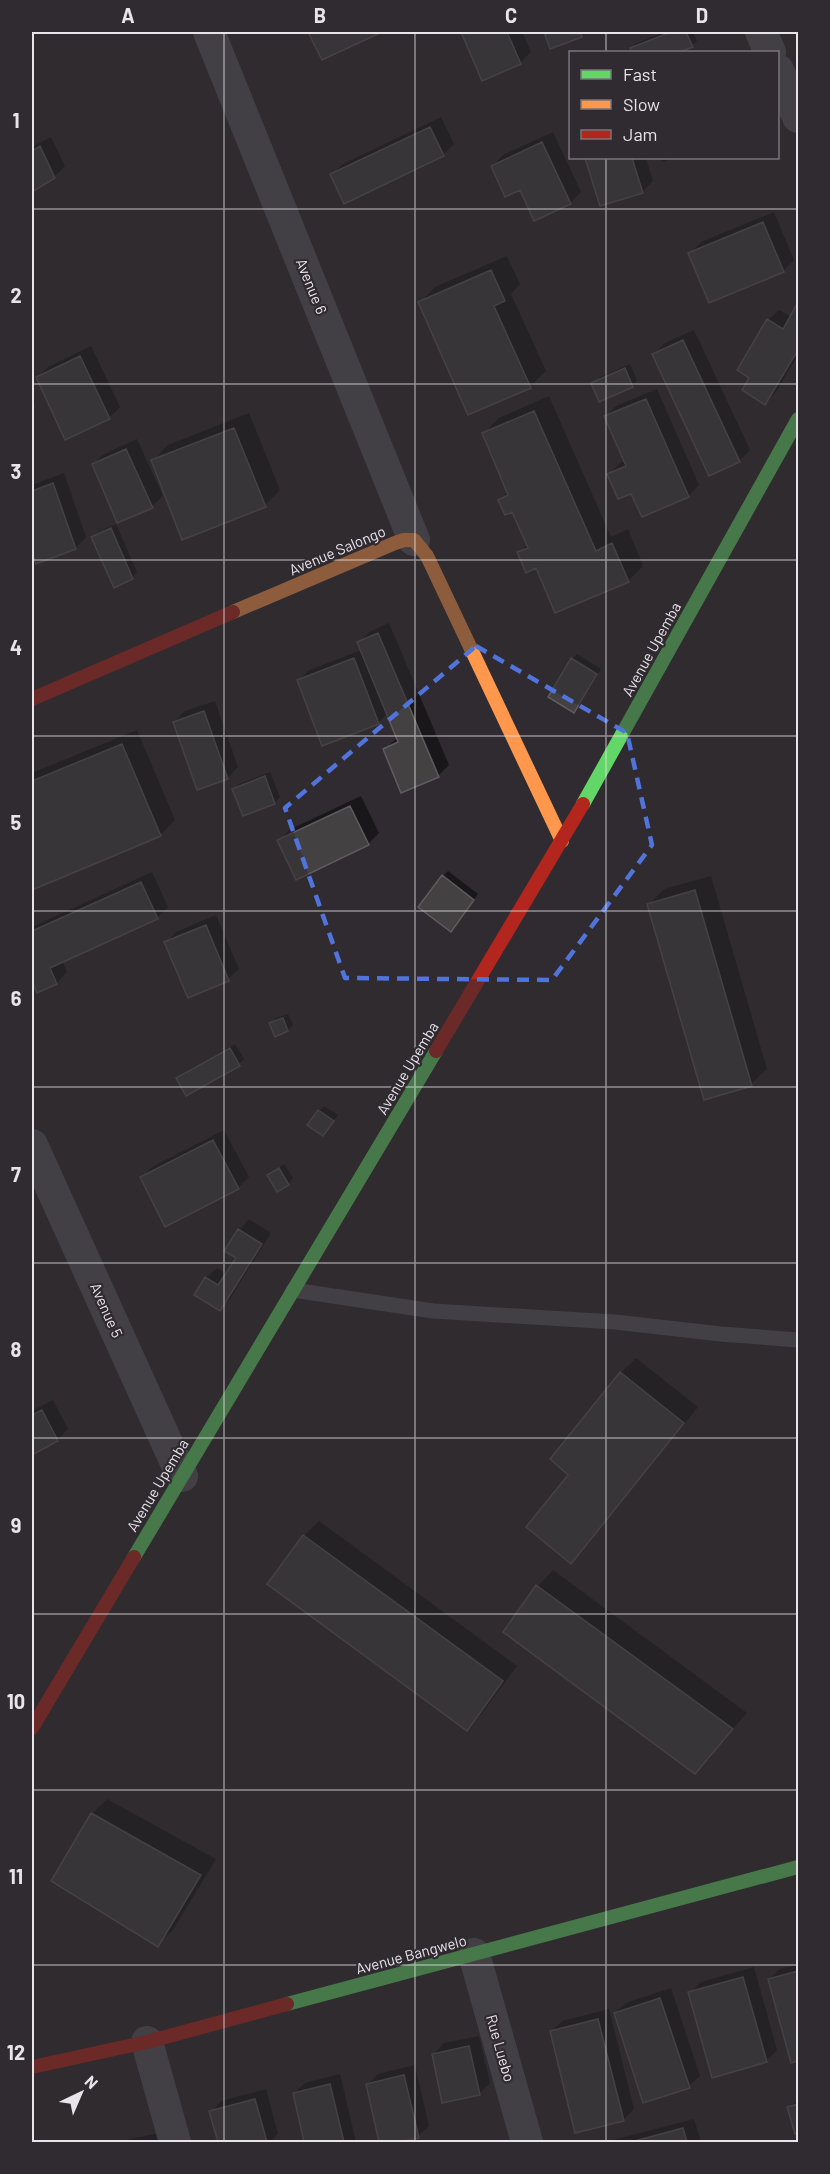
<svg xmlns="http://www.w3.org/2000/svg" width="830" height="2174" font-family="Barlow,sans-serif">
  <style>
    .shadow { fill: #0007 }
    .building { fill: #444143; stroke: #5f5b5f; stroke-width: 1.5 }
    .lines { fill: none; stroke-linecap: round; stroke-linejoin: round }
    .lane { stroke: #5b5961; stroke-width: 15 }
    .street { stroke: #5b5961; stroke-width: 32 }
    .fast { stroke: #63d668; stroke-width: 14 }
    .slow { stroke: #ff974d; stroke-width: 14 }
    .jam { stroke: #b3261e; stroke-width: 14 }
    .marked { fill: none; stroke: #5074dc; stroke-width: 4.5; stroke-dasharray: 12 8; stroke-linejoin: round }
    .grid { fill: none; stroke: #e8e4e9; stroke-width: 1.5; stroke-opacity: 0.55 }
    .labels { text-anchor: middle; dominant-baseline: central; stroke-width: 4.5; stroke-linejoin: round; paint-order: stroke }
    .street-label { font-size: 15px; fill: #e8e4e9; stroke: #302a31 }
    .neatline { fill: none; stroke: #e8e4e9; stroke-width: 2 }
    .grid-label { font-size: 20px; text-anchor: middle; font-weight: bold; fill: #e8e4e9 }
  </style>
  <rect width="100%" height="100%" fill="#2f2b30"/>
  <path class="shadow" d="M310 32H379L323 58Z
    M463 32H522L531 52 520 63 482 79Z
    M545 32H585L581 36 551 47Z
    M666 32H693L697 41 692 46 676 52H633L631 48 636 43Z
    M441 117 454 144 443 155 332 175 343 164Z
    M553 132 581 192 570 203 521 188 493 166 503 155Z
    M51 137 65 166 54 177 32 190V147Z
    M587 158H646L653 181 642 192 601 204Z
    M661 158H673L663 162Z
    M774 212 794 260 783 271 690 253 701 242Z
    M507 256 520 284 511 294 546 371 530 386 420 303 435 287Z
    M798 305V355L776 392 765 403 752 377 768 320 779 310 791 317Z
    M694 330 750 450 739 461 654 354 665 343Z
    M91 346 120 407 109 418 37 378 48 367Z
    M630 364 637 380 632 386 593 383 598 378Z
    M657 389 699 485 688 496 632 492 609 474 620 463 625 461 606 416 616 406Z
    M32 394 35 402 32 406Z
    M549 396 611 537 628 529 643 566 628 581 536 566 519 553 528 544 513 510 500 500 508 491 484 433 499 418Z
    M249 413 280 490 265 505 153 461 168 445Z
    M137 439 163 496 152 506 93 464 104 454Z
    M64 473 86 537 76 548 37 562 32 548V485Z
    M116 524 137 572 132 578 93 538 98 532Z
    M389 623 449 765 438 776 385 749 398 737 388 713 378 723 323 744 298 681 309 670 362 650 359 643 369 632Z
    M577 654 601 669 579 706 574 711 572 659Z
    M215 701 238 767 228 778 198 788 174 722 185 711Z
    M137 730 175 820 160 835 32 889V773Z
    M270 772 280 797 275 802 243 814 233 789 239 784Z
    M361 796 379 833 368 844 279 841 289 830Z
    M448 871 478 894 456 925 443 876Z
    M152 872 168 907 157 918 62 960 67 972 57 983 38 991 32 976V927Z
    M711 876 767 1069 751 1084 649 905 664 889Z
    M216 915 239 969 228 979 166 943 176 932Z
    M288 1014 293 1025 288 1030 271 1024 276 1018Z
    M235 1044 244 1059 239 1064 178 1078 183 1073Z
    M324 1106 338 1115 323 1134 319 1111Z
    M224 1130 249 1177 238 1188 142 1177 152 1167Z
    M284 1164 293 1178 288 1184 269 1175Z
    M249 1219 271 1233 230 1299 219 1310 206 1278 217 1268 227 1274 238 1257 239 1230Z
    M636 1358 698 1407 586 1546 571 1562 570 1474 552 1459 621 1373Z
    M53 1400 68 1429 57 1440 32 1453V1411Z
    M319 1521 517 1666 482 1713 467 1729 304 1536Z
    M553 1570 747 1713 695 1772 505 1631 538 1586Z
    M107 1799 216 1859 173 1930 157 1945 92 1814Z
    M798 1964V2060L792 2061 769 1979 780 1969Z
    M754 1967 777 2050 766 2061 690 1993 701 1982Z
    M671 1988 700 2076 689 2086 615 2013 626 2003Z
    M609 2009 634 2109 623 2120 551 2032 562 2021Z
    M479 2036 490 2083 479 2094 434 2054 444 2043Z
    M415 2065 429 2126 418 2136 392 2142H381L367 2085 378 2074Z
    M340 2074 356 2142H306L294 2093 305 2083Z
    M266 2089 278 2134 270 2142H219L211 2112 221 2101Z
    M798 2101V2132H796L789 2107Z
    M694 2119 701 2142H605Z
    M169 2131 172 2142H116Z"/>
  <path class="building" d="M308 32H379L380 33 322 60Z
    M461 32H507L521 64 482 81Z
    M544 32H580L582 37 550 49Z
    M671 32H686L693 47 680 52H631L630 48Z
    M430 127 444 156 344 204 330 174Z
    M542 142 571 204 534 221 520 190 505 197 491 166Z
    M40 146 55 178 32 192V151Z
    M585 158H632L643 193 600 206Z
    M763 222 784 272 709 303 688 253Z
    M491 270 505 301 494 306 531 388 468 415 418 302Z
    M798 302V350L765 405 742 390 749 378 737 370 767 319 783 329Z
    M683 340 740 462 709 476 652 354Z
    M80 356 110 419 65 440 36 377Z
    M625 368 633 387 599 402 591 383Z
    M646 399 689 497 642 517 631 494 618 499 607 474 626 466 604 416Z
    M534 411 596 551 612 543 629 582 555 613 536 568 526 573 517 552 528 548 512 512 505 515 498 500 508 495 482 433Z
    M234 428 266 507 182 540 151 460Z
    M126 449 153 508 117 523 92 464Z
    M53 483 76 549 36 564 32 552V491Z
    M111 528 133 579 114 588 91 537Z
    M378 633 439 777 401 793 383 749 398 742 357 642Z
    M354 658 379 724 322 746 297 680Z
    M571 658 597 674 574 713 548 697Z
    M204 711 228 779 197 790 173 722Z
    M122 744 161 836 32 890V781Z
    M265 776 275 804 243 816 232 789Z
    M350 806 369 845 296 880 277 840Z
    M442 875 474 900 451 932 418 907Z
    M141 882 158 919 50 968 57 984 37 993 32 980V931Z
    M695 890 752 1086 704 1100 647 904Z
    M206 925 229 981 188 998 164 942Z
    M283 1018 288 1031 275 1037 269 1023Z
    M230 1048 240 1066 186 1096 176 1078Z
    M318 1110 334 1121 323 1136 307 1125Z
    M213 1140 239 1189 165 1227 140 1177Z
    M279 1168 289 1185 277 1192 267 1175Z
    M238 1229 262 1244 220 1311 194 1295 205 1277 218 1285 236 1258 224 1251Z
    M620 1372 684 1423 571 1564 526 1527 568 1475 550 1459Z
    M42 1410 58 1441 32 1455V1415Z
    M303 1535 503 1681 467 1731 267 1584Z
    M536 1585 733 1729 695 1774 503 1632Z
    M91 1813 201 1875 158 1947 51 1881Z
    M798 1971V2061L791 2063 768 1979Z
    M743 1977 767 2062 712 2078 688 1992Z
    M660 1998 690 2088 643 2103 614 2013Z
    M598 2019 624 2121 575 2133 550 2031Z
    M469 2046 480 2095 442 2103 432 2054Z
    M404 2075 419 2138 399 2142H379L366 2084Z
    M330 2084 344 2142H304L293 2093Z
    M255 2099 267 2142H218L209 2111Z
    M798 2104V2133L795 2134 787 2107Z
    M683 2128 687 2142H631Z"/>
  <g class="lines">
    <path class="lane" d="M293 1290 433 1311 615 1322 721 1334 798 1340"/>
    <path class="street" d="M209 32 414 540
      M761 32 770 52
      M778 70 798 117
      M32 1145 182 1476
      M474 1954 527 2142
      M147 2042 175 2142"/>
    <path class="fast" d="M583 804 798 419
      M134 1557 436 1051
      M287 2004 798 1867"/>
    <path class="slow" d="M233 612 395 543 404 540H414L427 556 562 841"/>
    <path class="jam" d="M32 699 233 612
      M436 1051 583 804
      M32 1728 134 1557
      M32 2067 147 2042 287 2004"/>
  </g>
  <path d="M0 0H830V2174H0ZM476 646 627 733 652 845 552 980 345 978 285 808Z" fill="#2f2b30" fill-opacity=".55" fill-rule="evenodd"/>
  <path class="marked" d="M476 646 627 733 652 845 552 980 345 978 285 808Z"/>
  <path class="grid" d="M224 32V2142M415 32V2142M606 32V52M606 158V2142M32 209H798M32 384H798M32 560H798M32 736H798M32 911H798M32 1087H798M32 1263H798M32 1438H798M32 1614H798M32 1790H798M32 1965H798"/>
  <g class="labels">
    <g class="street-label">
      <text transform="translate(312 286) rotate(68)">Avenue 6</text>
      <text transform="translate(337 550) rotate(-23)">Avenue Salongo</text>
      <text transform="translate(651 649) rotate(-61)">Avenue Upemba</text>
      <text transform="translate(407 1068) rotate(-59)">Avenue Upemba</text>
      <text transform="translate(107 1310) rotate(66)">Avenue 5</text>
      <text transform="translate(157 1485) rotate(-59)">Avenue Upemba</text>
      <text transform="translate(411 1954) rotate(-15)">Avenue Bangwelo</text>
      <text transform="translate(501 2048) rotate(74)">Rue Luebo</text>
    </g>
  </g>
  <rect width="830" height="2174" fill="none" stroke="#302a31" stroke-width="66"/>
  <rect x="569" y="51" width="210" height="108" fill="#302a31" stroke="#7a747b" stroke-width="1.5"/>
  <rect x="581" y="70" width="30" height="9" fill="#63d668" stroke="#7a747b" stroke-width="1.5"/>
  <text x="623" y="81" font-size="18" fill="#e8e4e9">Fast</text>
  <rect x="581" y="100" width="30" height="9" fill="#ff974d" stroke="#7a747b" stroke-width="1.5"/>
  <text x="623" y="111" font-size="18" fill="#e8e4e9">Slow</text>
  <rect x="581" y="130" width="30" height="9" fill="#b3261e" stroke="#7a747b" stroke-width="1.5"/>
  <text x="623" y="141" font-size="18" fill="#e8e4e9">Jam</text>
  <g transform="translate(81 2093) rotate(44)" stroke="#302a31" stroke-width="4.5" paint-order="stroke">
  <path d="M0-4.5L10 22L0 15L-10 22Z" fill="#e8e4e9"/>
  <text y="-9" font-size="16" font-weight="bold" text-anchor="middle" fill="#e8e4e9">N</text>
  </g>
  <rect x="33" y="33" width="764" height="2108" class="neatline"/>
  <g class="grid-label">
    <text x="128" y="23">A</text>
    <text x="320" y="23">B</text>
    <text x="511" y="23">C</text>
    <text x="702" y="23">D</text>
    <text x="16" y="128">1</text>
    <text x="16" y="303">2</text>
    <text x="16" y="479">3</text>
    <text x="16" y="655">4</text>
    <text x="16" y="830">5</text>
    <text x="16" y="1006">6</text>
    <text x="16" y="1182">7</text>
    <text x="16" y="1357">8</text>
    <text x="16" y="1533">9</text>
    <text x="16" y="1709">10</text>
    <text x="16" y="1884">11</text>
    <text x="16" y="2060">12</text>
  </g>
</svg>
